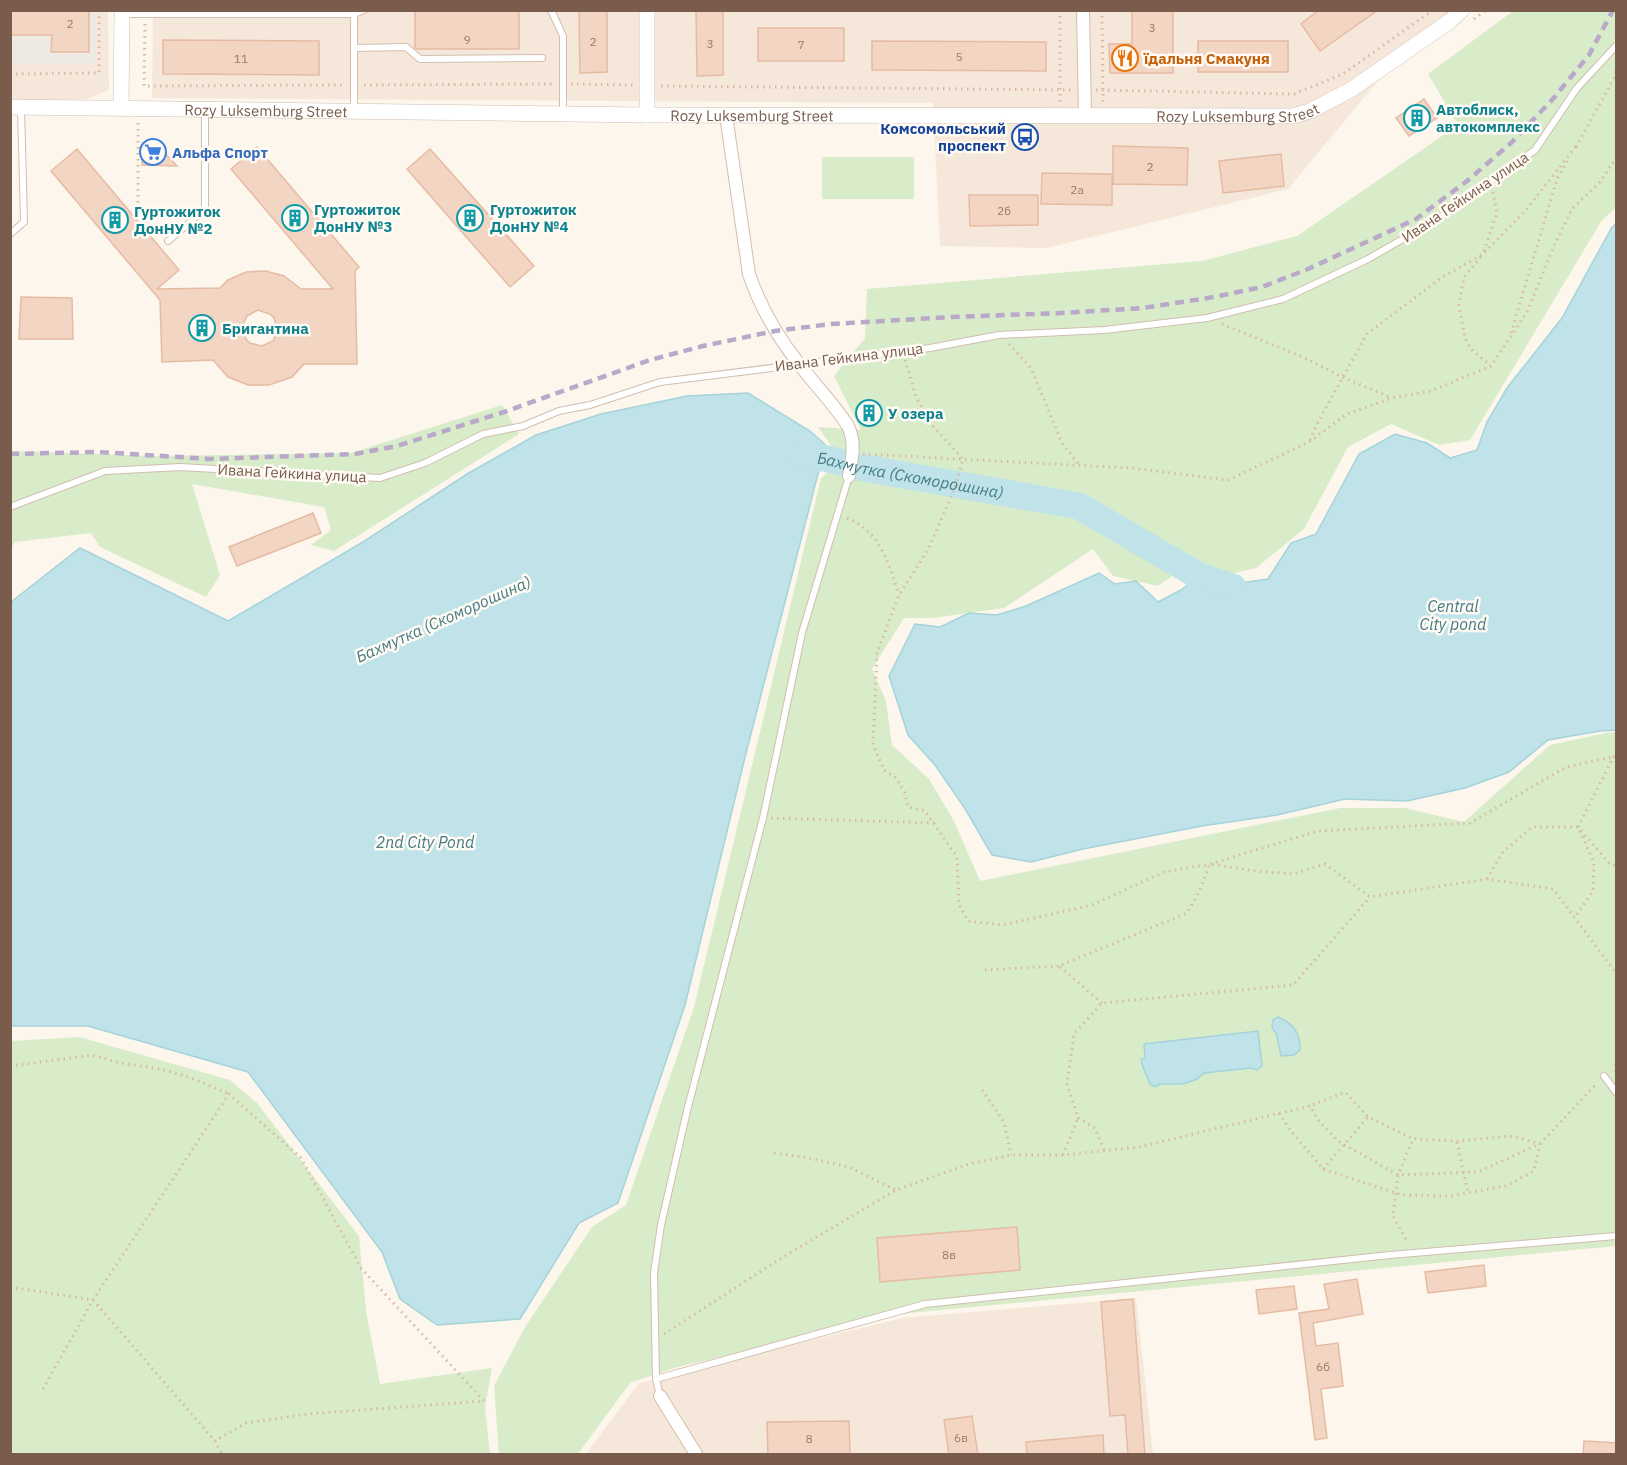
<svg xmlns="http://www.w3.org/2000/svg" width="1627" height="1465" font-family="'IBM Plex Sans',sans-serif">
  <style>
    .residential { fill: #f5e8da }
    .industrial { fill: #efe9e4 }
    .green { fill: #d8ecc9 }
    .water { fill: #bfe3e8; stroke: #a5d3da; stroke-width: 1.5 }
    .lines { fill: none; stroke-linecap: round; stroke-linejoin: round }
    .river { stroke: #bfe3e8; stroke-width: 27 }
    .building { fill: #f3d5c3; stroke: #e6bba3; stroke-width: 1.5; fill-rule: evenodd }
    .service-casing { stroke: #d1beb0; stroke-width: 8 }
    .minor-casing { stroke: #d1beb0; stroke-width: 14 }
    .tertiary-casing { stroke: #d1beb0; stroke-width: 16 }
    .path { stroke: #d9b8a5; stroke-width: 3; stroke-dasharray: 1.5 4.5; stroke-linecap: butt }
    .service { stroke: #fff; stroke-width: 6 }
    .minor { stroke: #fff; stroke-width: 12 }
    .tertiary { stroke: #fff; stroke-width: 15 }
    .rail { stroke: #b9a8c9; stroke-width: 4.5; stroke-dasharray: 9 6; stroke-linecap: butt }
    .labels { text-anchor: middle; dominant-baseline: central; stroke-width: 5; stroke-linejoin: round; paint-order: stroke }
    .number-label { font-size: 12px; fill: #987a6a }
    .food-label { font-size: 15px; font-weight: bold; fill: #c56008; stroke: #fffaf3; text-anchor: start }
    .culture-label { font-size: 15px; font-weight: bold; fill: #0d838f; stroke: #fffaf3; text-anchor: start }
    .street-label { font-size: 15px; fill: #7a5c4d; stroke: #fffaf3 }
    .transit-label { font-size: 15px; font-weight: bold; fill: #164399; stroke: #fffaf3; text-anchor: end }
    .shop-label { font-size: 15px; font-weight: bold; fill: #366cbe; stroke: #fffaf3; text-anchor: start }
    .water-label { font-size: 16px; font-style: italic; fill: #437c86; stroke: #fffaf3 }
  </style>
  <rect width="100%" height="100%" fill="#fdf6ec"/>
  <path class="residential" d="M10 11H108L109 90 88 99 11 100Z
    M153 11H1457L1377 82 1288 189 1047 248 940 246 933 103 152 98Z
    M1136 1298 1153 1454H586L639 1383 902 1318Z"/>
  <path class="industrial" d="M10 11H96V64H11Z"/>
  <path class="green" d="M1513 11H1616V208L1602 220 1470 440 1439 445 1391 424 1348 447 1304 529 1256 568 1231 574 1191 563 1158 586 1113 576 1093 549 1004 608 933 618H904L872 669 886 701 892 745 929 779 954 821 980 881 1340 808H1405L1464 822 1550 745 1606 733 1616 732V1246L899 1314 674 1368 630 1383 578 1454H499L494 1386 525 1327 592 1227 626 1205 694 1007 821 478 842 461 818 427 861 430 834 376 865 338 867 289 1202 261 1297 236 1458 125 1428 74Z
    M822 157H914V199H822Z
    M502 405 519 434 334 551 311 545 331 530 324 507 192 484 220 575 206 597 100 547 91 533 15 542 11 548V451L156 456 351 453Z
    M79 1037 230 1080 257 1103 359 1236 366 1311 380 1384 492 1368 485 1407 490 1454H11V1041Z"/>
  <path class="water" d="M1616 224V730L1600 731 1548 740 1509 772 1465 788 1407 801 1345 799 1277 815 1202 826 1083 849 1031 862 992 855 964 807 935 765 908 735 889 676 915 624 940 627 969 613 997 615 1026 606 1099 573 1115 584 1136 581 1158 602 1181 590 1204 572 1234 584 1268 579 1291 543 1316 534 1359 454 1395 434 1427 443 1450 458 1477 450 1487 422 1507 388 1562 318 1612 227Z
    M748 393 810 431 837 455 838 463 833 466 819 470 746 753 685 1005 618 1203 579 1223 520 1319 437 1325 400 1299 382 1252 248 1072 88 1026H11V602L80 548 228 621 363 542 467 474 536 435 601 414 687 396Z
    M1278 1017C1294 1024 1300 1033 1300 1050L1294 1055 1281 1056 1276 1033 1272 1028 1273 1020Z
    M1258 1031 1262 1066 1257 1070 1251 1068 1204 1073 1197 1079 1183 1084H1160L1155 1087 1150 1084C1147 1075 1142 1068 1141 1059L1145 1058 1144 1044Z"/>
  <g class="lines">
    <path class="river" id="s1" d="M802 457 824 458 858 467 1079 506 1199 576 1233 587"/>
  </g>
  <path class="building" d="M10 10H89V52H51L52 35H10Z
    M415 10H519V49H417L415 48Z
    M579 10H607V72L580 73Z
    M696 10H723V75L697 76Z
    M1132 10H1173V73H1110L1109 44H1132Z
    M1319 10H1378L1320 51 1301 24Z
    M758 28H844V61H758Z
    M163 40 319 41V75L163 74Z
    M872 41 1046 42V71L872 70Z
    M1198 41H1288V72H1198Z
    M1424 99 1437 118 1409 136 1396 118Z
    M142 145 158 146 177 166 142 165Z
    M1113 146 1188 148 1187 185 1113 184Z
    M257 147 359 267 355 271 357 364H304L292 377 269 385H248L228 377 213 360 162 362 160 300 51 171 77 149 179 270 157 289 220 288 228 280 246 272 266 271 284 276 301 289H333L231 169ZM258 310 270 314 274 318 278 330 273 341 262 346 250 343 246 339 242 327 247 316Z
    M430 149 534 266 510 287 407 169Z
    M1281 154 1284 186 1223 193 1219 161Z
    M1042 173 1112 174V205L1041 204Z
    M969 195H1038V225L970 226Z
    M21 297 72 298 73 339H19Z
    M871 403 879 412 866 424 858 415Z
    M313 513 321 533 237 566 229 547Z
    M1017 1227 1020 1270 880 1282 877 1238Z
    M1484 1265 1486 1286 1428 1293 1425 1272Z
    M1357 1279 1363 1314 1313 1323 1316 1346 1338 1343 1343 1386 1321 1389 1327 1438 1315 1440 1299 1313 1329 1309 1324 1284Z
    M1294 1286 1297 1309 1259 1314 1256 1290Z
    M1133 1299 1145 1455H1128L1125 1415 1110 1416 1101 1302Z
    M972 1416 978 1455H949L944 1420Z
    M849 1421 850 1455H768L767 1422Z
    M1103 1435 1104 1455H1027L1026 1442Z
    M1584 1441 1617 1443V1455H1583Z"/>
  <g class="lines">
    <defs>
      <path id="service" d="M551 10 563 36V112
        M123 14H354
        M354 48 406 47 420 59 542 58
        M354 110V14L364 10
        M10 234 24 222 21 108
        M168 241 205 209V109
        M10 507 105 471 180 467 380 478 425 463 483 434 523 426 559 411 590 405 660 382 930 348 999 335 1104 330 1207 318 1283 299 1368 259 1436 220 1535 150 1577 88 1616 46
        M1604 1076 1616 1092
        M656 1379 925 1304 1390 1255 1616 1236
        M660 1396 656 1379 654 1273 661 1225 687 1111 763 818 802 633 849 476"/>
      <path id="minor" d="M1083 10 1085 116
        M726 115 749 274C760 307 777 336 799 364 815 385 834 404 848 426 856 443 852 458 849 476
        M660 1396 696 1454"/>
      <g id="tertiary">
        <path d="M647 10V115"/>
        <path id="s2" d="M10 107 647 115 1293 116 1310 111 1352 89 1450 21 1462 10"/>
        <path d="M121 108 122 10"/>
      </g>
    </defs>
    <use href="#service" class="service-casing"/>
    <use href="#minor" class="minor-casing"/>
    <use href="#tertiary" class="tertiary-casing"/>
    <path class="path" d="M1060 10V102
      M1102 10 1103 102
      M1474 19 1486 10
      M145 24 144 86 346 85
      M10 74 99 73V10
      M571 84 634 85
      M364 85 553 84
      M661 86 1072 90
      M1096 90 1294 94 1343 74 1433 10
      M138 123V205L161 233
      M1576 147 1614 78 1616 69
      M1484 251 1497 213 1493 192
      M1481 257 1464 277 1459 305 1465 339 1472 350 1490 365
      M1222 324 1307 359 1342 377 1392 398
      M1511 333 1557 179 1569 158
      M1009 344 1031 368 1062 443 1080 466
      M905 360 916 397 933 426 963 459 955 488 928 550 899 595 877 653 873 744 884 770 896 778 905 793 908 807 925 811 957 857 959 904 968 921 1003 925 1092 905 1164 872 1210 864 1318 831 1470 823 1566 767 1616 756
      M1310 440 1318 422 1367 334 1441 278 1483 254 1526 210 1577 145
      M863 454 1131 468 1228 480 1309 442 1347 414 1392 398 1431 391 1491 366 1527 312 1553 248 1572 209 1600 182 1616 158
      M847 518C880 531 889 564 899 595
      M1614 756 1578 827 1609 863 1616 866
      M771 818 934 823
      M1487 879 1503 852 1532 827H1578L1594 863 1593 891 1575 917
      M985 970 1059 966
      M1102 1003 1059 966 1187 913 1199 892 1210 864 1255 871 1293 874 1325 864 1370 897 1487 879 1553 889 1616 973
      M10 1066 93 1055 120 1063 160 1069 189 1077 229 1094
      M1615 1072 1616 1062
      M982 1090 1004 1122 1011 1155
      M1279 1113 1291 1131 1323 1169 1402 1195 1450 1196 1506 1186 1534 1171 1540 1144 1512 1136 1457 1141 1414 1139 1368 1117 1345 1092 1310 1106
      M1457 1142 1468 1193
      M1104 1150 1095 1128 1078 1118 1067 1084 1074 1034 1102 1003 1293 985 1370 897
      M774 1153 808 1158 849 1167 896 1190
      M1063 1155 1078 1118
      M1323 1169 1368 1117
      M1406 1239 1393 1216 1398 1175 1413 1139
      M10 1287 93 1300 215 1441 222 1454
      M664 1334 783 1257 896 1190 969 1164 1011 1155H1063L1139 1147 1310 1106 1319 1121 1338 1141 1398 1175 1478 1172 1540 1144 1597 1083
      M43 1389 93 1300 229 1094 301 1158 361 1268 484 1401 308 1414 246 1423 215 1441"/>
    <use href="#service" class="service"/>
    <use href="#minor" class="minor"/>
    <use href="#tertiary" class="tertiary"/>
    <path class="rail" d="M10 454 98 452 210 459 355 454 397 446 504 412 650 360 703 346 775 331 831 324 952 317 1061 313 1143 308 1214 297 1262 287 1308 269 1416 219 1467 181 1511 143 1552 100 1589 55 1613 10"/>
  </g>
  <defs>
    <symbol id="restaurant-ring" viewBox="-11 -11 22 22"><circle r="9.5" fill="#fffaf3" stroke="#e8710a" stroke-width="1.5"/><path d="M-5-6h1v4h1v-4h1v4h1v-4h1v5L-1.5 .5V6h-2V.5L-5-1ZM5-6V6H3V1.5H1.5Q1.5-4 5-6Z" fill="#e8710a"/></symbol>
    <symbol id="building-ring" viewBox="-11 -11 22 22"><circle r="9.5" fill="#fffaf3" stroke="#0f9aa8" stroke-width="1.5"/><path d="M-4-6H4V6H1V3H-1V6H-4ZM-2.5-4.3h1.7v1.8h-1.7ZM.8-4.3h1.7v1.8H.8ZM-2.5-1h1.7V.8h-1.7ZM.8-1h1.7V.8H.8Z" fill="#0f9aa8"/></symbol>
    <symbol id="bus-ring" viewBox="-11 -11 22 22"><circle r="9.5" fill="#fffaf3" stroke="#1a4fb4" stroke-width="1.5"/><path d="M-5-6H5V4H4V6H2V4H-2V6H-4V4H-5ZM-3.5-4V0h7V-4ZM-3.5 1.2v1.5H-2V1.2ZM2 1.2v1.5H3.5V1.2Z" fill="#1a4fb4"/></symbol>
    <symbol id="supermarket-ring" viewBox="-11 -11 22 22"><circle r="9.5" fill="#fffaf3" stroke="#3f7fe0" stroke-width="1.5"/><path d="M-6-5.5h2.5l.6 2H6L4.5 2H-2.5L-4.4-4H-6ZM-1.5 3.2a1.3 1.3 0 1 0 .1 0ZM3 3.2a1.3 1.3 0 1 0 .1 0Z" fill="#3f7fe0"/></symbol>
  </defs>
  <g fill-rule="evenodd">
    <use href="#restaurant-ring" x="1110" y="43" width="30" height="30"/>
    <use href="#building-ring" x="1402" y="103" width="30" height="30"/>
    <use href="#bus-ring" x="1010" y="122" width="30" height="30"/>
    <use href="#supermarket-ring" x="138" y="137" width="30" height="30"/>
    <use href="#building-ring" x="280" y="203" width="30" height="30"/>
    <use href="#building-ring" x="455" y="203" width="30" height="30"/>
    <use href="#building-ring" x="100" y="205" width="30" height="30"/>
    <use href="#building-ring" x="187" y="313" width="30" height="30"/>
    <use href="#building-ring" x="854" y="398" width="30" height="30"/>
  </g>
  <g class="labels">
    <g class="number-label">
      <text x="70" y="23">2</text>
      <text x="1152" y="27">3</text>
      <text x="467" y="39">9</text>
      <text x="593" y="41">2</text>
      <text x="710" y="43">3</text>
      <text x="801" y="44">7</text>
      <text x="959" y="56">5</text>
      <text x="241" y="58">11</text>
      <text x="1150" y="166">2</text>
      <text x="1077" y="189">2а</text>
      <text x="1004" y="210">2б</text>
      <text x="949" y="1254">8в</text>
      <text x="1323" y="1366">6б</text>
      <text x="961" y="1437">6в</text>
      <text x="809" y="1438">8</text>
    </g>
    <g class="food-label">
      <text x="1144" y="58">їдальня Смакуня</text>
    </g>
    <g class="culture-label">
      <text x="1436" y="109">Автоблиск,<tspan x="1436" dy="17">автокомплекс</tspan></text>
      <text x="314" y="209">Гуртожиток<tspan x="314" dy="17">ДонНУ №3</tspan></text>
      <text x="490" y="209">Гуртожиток<tspan x="490" dy="17">ДонНУ №4</tspan></text>
      <text x="134" y="211">Гуртожиток<tspan x="134" dy="17">ДонНУ №2</tspan></text>
      <text x="222" y="328">Бригантина</text>
      <text x="888" y="413">У озера</text>
    </g>
    <g class="street-label">
      <text stroke="none"><textPath href="#s2" startOffset="256">Rozy Luksemburg Street</textPath></text>
      <text stroke="none"><textPath href="#s2" startOffset="1228">Rozy Luksemburg Street</textPath></text>
      <text stroke="none"><textPath href="#s2" startOffset="742">Rozy Luksemburg Street</textPath></text>
      <text transform="translate(1465 197) rotate(-34)">Ивана Гейкина улица</text>
      <text transform="translate(849 357) rotate(-7)">Ивана Гейкина улица</text>
      <text transform="translate(292 473) rotate(3)">Ивана Гейкина улица</text>
    </g>
    <g class="transit-label">
      <text x="1006" y="128">Комсомольський<tspan x="1006" dy="17">проспект</tspan></text>
    </g>
    <g class="shop-label">
      <text x="172" y="152">Альфа Спорт</text>
    </g>
    <g class="water-label">
      <text stroke="none"><textPath href="#s1" startOffset="110">Бахмутка (Скоморошина)</textPath></text>
      <text x="1453" y="606">Central<tspan x="1453" dy="18">City pond</tspan></text>
      <text transform="translate(443 619) rotate(-24)">Бахмутка (Скоморошина)</text>
      <text x="425" y="842">2nd City Pond</text>
    </g>
  </g>
  <rect width="1627" height="1465" fill="none" stroke="#7a5c4d" stroke-width="24"/>
</svg>
